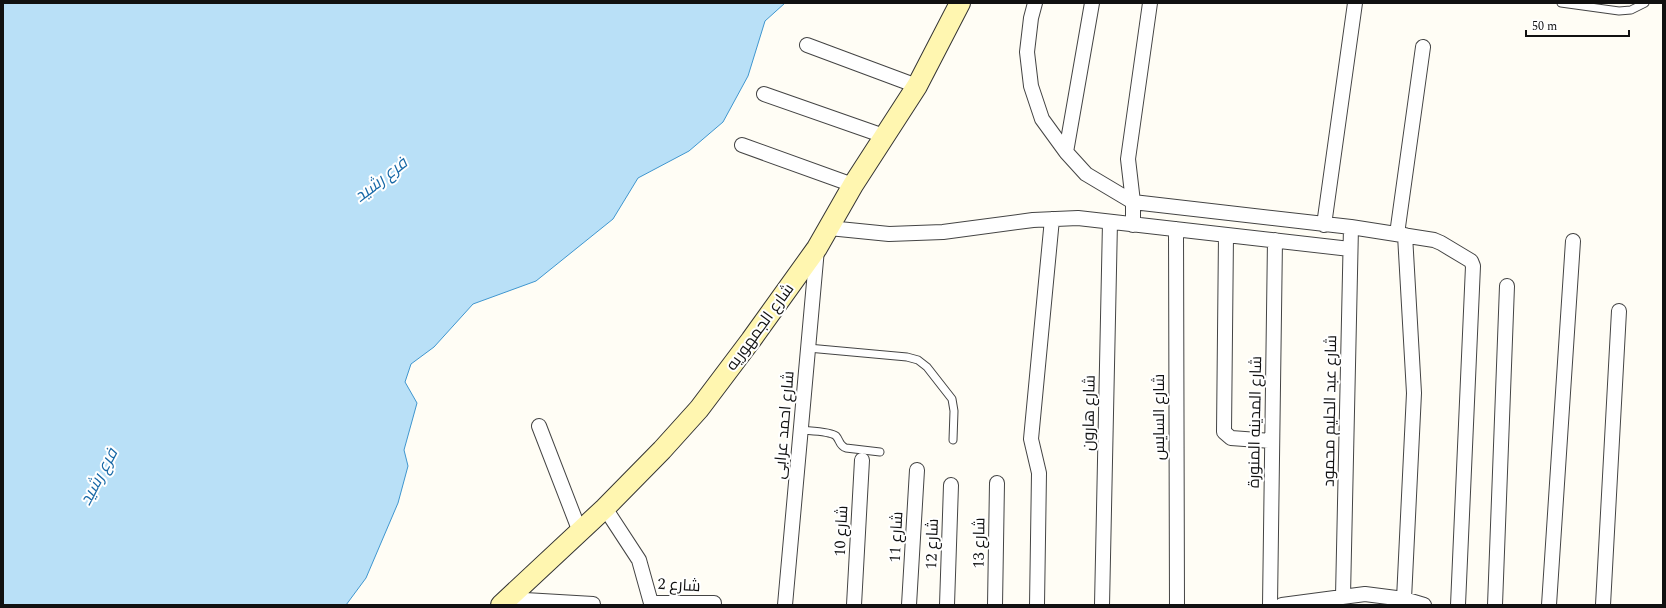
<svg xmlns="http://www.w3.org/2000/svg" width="1666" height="608" font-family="Spectral,Cairo,serif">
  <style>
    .water { fill: #b9e0f7; stroke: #3f96cf }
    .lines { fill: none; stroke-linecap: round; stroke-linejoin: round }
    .lane-casing { stroke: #444; stroke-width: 9 }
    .street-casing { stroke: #444; stroke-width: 16 }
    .secondary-casing { stroke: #333; stroke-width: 22 }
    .lane { stroke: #fff; stroke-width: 7 }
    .street { stroke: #fff; stroke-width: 14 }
    .secondary { stroke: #fff6b0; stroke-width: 20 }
    .labels { text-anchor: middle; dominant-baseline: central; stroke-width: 4; stroke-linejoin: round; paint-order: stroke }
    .street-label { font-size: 16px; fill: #111; stroke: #fff }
    .water-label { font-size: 17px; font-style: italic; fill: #1768a6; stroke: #fff }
  </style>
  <rect width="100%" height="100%" fill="#fffdf5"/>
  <path class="water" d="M3 3H785L765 21 748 76 723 122 689 151 638 178 613 219 536 281 473 304 434 347 411 364 405 382 417 403 404 450 408 466 398 503 366 578 346 605H3Z"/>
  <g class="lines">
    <defs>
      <path id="lane" d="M1561 3 1619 11 1631 10 1645 3
        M808 348 907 357 918 360 927 367 952 399 954 411 953 440
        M801 430C809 431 830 431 836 436 840 440 839 446 846 448L880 452"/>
      <path id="street" d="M1035 3 1031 18 1027 52 1031 86 1042 119 1066 152 1086 174 1133 202 1351 227 1434 240 1441 243 1471 261 1473 266 1458 605
        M807 45 917 86
        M764 94 884 136
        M742 145 853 185
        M1066 152 1092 3
        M1133 225V202L1128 159 1150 3
        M1324 225 1355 3
        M829 228 889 234 943 232 1033 220 1078 218 1350 249
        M1176 229 1177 605
        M1397 234 1423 47
        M1226 235 1224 432 1231 438 1272 441
        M539 426 580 532
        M605 508 639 560 651 603H714
        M1343 596 1351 227
        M508 599 593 604
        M1404 599 1414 393 1405 235
        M785 605 817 249
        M854 605 862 460
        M909 605 917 470
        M947 605 951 485
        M995 605 997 483
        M1037 605 1039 473 1031 439 1052 219
        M1102 605 1110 222
        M1270 605 1275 240
        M1282 605 1365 594 1404 599 1424 605
        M1495 605 1507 286
        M1549 605 1573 241
        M1603 605 1619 311"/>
      <path id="secondary" d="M501 605 605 508 662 450 699 409 751 340 817 248 853 185 917 86 960 3"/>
    </defs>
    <use href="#lane" class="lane-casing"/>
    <use href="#street" class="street-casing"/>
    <use href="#secondary" class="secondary-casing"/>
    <use href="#lane" class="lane"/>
    <use href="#street" class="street"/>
    <use href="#secondary" class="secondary"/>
  </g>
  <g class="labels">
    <g class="street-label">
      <text transform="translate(760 327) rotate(-54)">شارع الجمهوريه</text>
      <text transform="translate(1330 411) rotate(-89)">شارع عبد الحليم محمود</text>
      <text transform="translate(1089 413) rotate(-89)">شارع هارون</text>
      <text transform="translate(1159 417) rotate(-90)">شارع السايس</text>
      <text transform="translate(1255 422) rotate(-89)">شارع المدينه المنورة</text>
      <text transform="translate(784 425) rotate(-85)">شارع احمد عرابى</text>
      <text transform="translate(841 531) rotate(-87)">شارع 10</text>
      <text transform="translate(896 537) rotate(-87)">شارع 11</text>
      <text transform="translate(979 543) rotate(-89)">شارع 13</text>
      <text transform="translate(932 544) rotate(-88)">شارع 12</text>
      <text transform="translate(679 585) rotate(3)">شارع 2</text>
    </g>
    <g class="water-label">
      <text transform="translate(381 180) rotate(-38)">فرع رشيد</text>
      <text transform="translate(99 477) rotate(-62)">فرع رشيد</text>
    </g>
  </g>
  <rect width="1666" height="608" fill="none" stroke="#111111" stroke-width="8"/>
  <path d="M1526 30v6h103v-6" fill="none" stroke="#111111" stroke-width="2"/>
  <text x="1532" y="30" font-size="12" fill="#111111" stroke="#ffffff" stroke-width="3" paint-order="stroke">50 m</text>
</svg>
